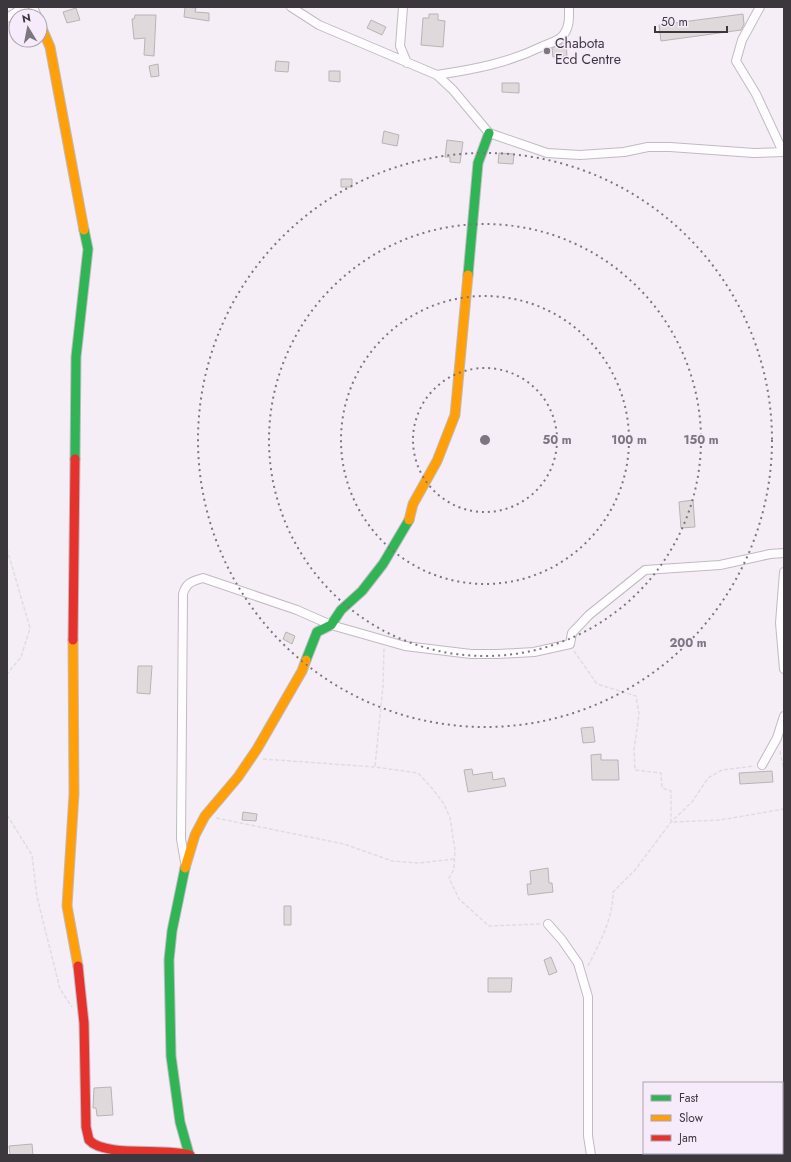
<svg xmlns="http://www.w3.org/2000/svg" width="791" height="1162" font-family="Jost,sans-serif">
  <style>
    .building { fill: #e0d9db; stroke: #bab3b6 }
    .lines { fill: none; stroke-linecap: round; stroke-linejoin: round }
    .street-casing { stroke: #c0bbc1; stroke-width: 10 }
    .fast-casing { stroke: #c0bbc1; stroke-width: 11 }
    .slow-casing { stroke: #c0bbc1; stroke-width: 11 }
    .jam-casing { stroke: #c0bbc1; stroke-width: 11 }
    .path { stroke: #dfdde0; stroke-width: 1.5; stroke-dasharray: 4 2; stroke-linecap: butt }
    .street { stroke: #fefcfe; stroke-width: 8 }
    .fast { stroke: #30b455; stroke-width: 9 }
    .slow { stroke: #ff9f0a; stroke-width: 9 }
    .jam { stroke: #e5322d; stroke-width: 9 }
    .ring { fill: none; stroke: #7c777e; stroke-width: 2; stroke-dasharray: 2 4 }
    .poi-dot { fill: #7c777e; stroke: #f6ebfa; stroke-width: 1.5 }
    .labels { text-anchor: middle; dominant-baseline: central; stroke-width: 3; stroke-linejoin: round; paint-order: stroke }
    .poi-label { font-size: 14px; fill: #3b373d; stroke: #f6ebfa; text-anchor: start }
    .centre { fill: #7c777e; stroke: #f6ebfa; stroke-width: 2 }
    .ring-label { font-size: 12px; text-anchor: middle; font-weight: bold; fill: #7c777e; stroke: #f6ebfa; stroke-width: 3; stroke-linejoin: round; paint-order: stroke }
  </style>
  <rect width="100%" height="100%" fill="#f5eef6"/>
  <path class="building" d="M185 7 196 8 195 12 209 13V21L184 17Z
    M76 8 80 20 67 23 63 12Z
    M429 14H438V20L445 21 443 47 421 45 423 18H429Z
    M743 14 744 24 741 30 661 41 659 25Z
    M135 15H156L154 56 144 55 145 38 134 39 132 19H134Z
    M371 20 386 27 382 35 367 28Z
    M561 44H566L567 56 553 57 552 48Z
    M276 61 289 62 288 72 275 71Z
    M158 64 159 76 151 77 149 66Z
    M329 71H340V82L329 81Z
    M502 83H519V93L502 92Z
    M384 131 399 135 397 146 382 143Z
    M447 140 463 142 460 163 450 162V157H445Z
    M499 153 514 154 513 164 498 163Z
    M341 179H352V187H341Z
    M693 500 695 527 681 528 679 502Z
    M286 632 295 636 292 644 283 639Z
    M138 666H152L150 694 137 693Z
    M593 727 595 742 583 743 581 728Z
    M601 754V760H618L619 780H592L591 755Z
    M472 769 473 775 492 772 493 780 504 778 506 786 468 792 464 770Z
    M772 771 773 782 740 784 739 773Z
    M243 812 257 814 256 821 242 820Z
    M548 868 549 883H552L553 892 528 895 527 884H531L530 871Z
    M284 906H291V925H284Z
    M551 957 557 972 549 975 544 960Z
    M488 978H512L511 992H488Z
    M111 1087 113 1115 97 1116 96 1108H93L94 1088Z
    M32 1144 33 1155H10L9 1146Z"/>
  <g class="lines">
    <defs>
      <path id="street" d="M33 7 37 16
        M291 7 319 25 437 75 453 90 489 133 547 153 580 155 624 152 648 147H670L754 153 784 152
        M403 7 400 46 407 63
        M760 7 742 40 736 61 756 94 783 152
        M7 18 24 7
        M437 75C476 69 508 63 543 46 550 43 560 41 564 34 570 26 569 16 569 7
        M784 572 780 623 784 669
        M762 765 777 738 784 716
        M185 862 181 839 183 594C186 583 192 581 203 578L297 610 331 625 405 646 471 654H498L534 652 570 644 572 633 589 615 645 570 720 565 770 554 784 553
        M548 924 562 940 578 963 588 997V1136L591 1155"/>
      <path id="fast" d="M468 275 478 163 489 133
        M75 459 76 357 88 249 84 230
        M306 660 317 632 331 625 341 610 362 591 383 564 409 520
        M185 868 172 931 169 960 171 1056 180 1122 189 1154"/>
      <path id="slow" d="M40 24 50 47 84 230
        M409 520 413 504 437 461 455 415 468 275
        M73 640 74 794 67 906 78 966
        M185 868 195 835 205 816 238 777 257 749 302 671 306 660"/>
      <path id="jam" d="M73 640 75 459
        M78 966 84 1023 86 1127 89 1140C105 1158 165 1147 190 1155"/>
    </defs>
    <use href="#street" class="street-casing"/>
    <use href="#fast" class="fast-casing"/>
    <use href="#slow" class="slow-casing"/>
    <use href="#jam" class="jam-casing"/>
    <path class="path" d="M7 549 30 628 21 657 7 674
      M574 651 597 684 636 696 639 714 634 750 635 770 661 773 662 788 671 791V822L720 820 784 809
      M780 751 784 772
      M263 759 375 767 418 773 431 787 444 804 450 818 455 850 454 869 449 878 459 899 489 926 540 924
      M375 766 383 686 384 648
      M7 815 32 855 37 897 60 989 72 1007
      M216 818 344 844 392 861 419 863 455 859
      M588 966C600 942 613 919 613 892L635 870 671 822 692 802 708 778 722 770 754 766"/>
    <use href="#street" class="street"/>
    <use href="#fast" class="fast"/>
    <use href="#slow" class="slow"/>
    <use href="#jam" class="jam"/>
  </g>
  <g class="ring">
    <circle cx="485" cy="440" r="72"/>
    <circle cx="485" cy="440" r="144"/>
    <circle cx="485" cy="440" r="216"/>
    <circle cx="485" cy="440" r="287"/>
  </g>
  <circle class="poi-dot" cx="547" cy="51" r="4"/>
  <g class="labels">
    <g class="poi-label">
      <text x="555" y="43">Chabota<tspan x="555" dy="16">Ecd Centre</tspan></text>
    </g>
  </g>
  <circle cx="485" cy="440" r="6" class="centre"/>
  <g class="ring-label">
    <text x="557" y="444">50 m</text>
    <text x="629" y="444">100 m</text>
    <text x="701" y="444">150 m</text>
    <text x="688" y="647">200 m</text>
  </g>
  <rect width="791" height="1162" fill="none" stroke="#3b373d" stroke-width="16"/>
  <rect x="643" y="1082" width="140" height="72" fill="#f6ebfa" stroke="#aba3ae"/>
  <rect x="651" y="1095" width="20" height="6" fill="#30b455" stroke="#aba3ae"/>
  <text x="679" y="1102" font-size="12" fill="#3b373d">Fast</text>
  <rect x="651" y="1115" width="20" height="6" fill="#ff9f0a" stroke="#aba3ae"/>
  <text x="679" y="1122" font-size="12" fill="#3b373d">Slow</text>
  <rect x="651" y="1135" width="20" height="6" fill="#e5322d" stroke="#aba3ae"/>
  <text x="679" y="1142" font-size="12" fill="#3b373d">Jam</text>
  <g transform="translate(28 28) rotate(350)"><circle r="19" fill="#f6ebfa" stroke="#aba3ae"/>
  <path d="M0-3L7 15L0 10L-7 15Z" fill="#7c777e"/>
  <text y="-6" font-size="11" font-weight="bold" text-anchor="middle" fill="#3b373d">N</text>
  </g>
  <path d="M655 26v6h72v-6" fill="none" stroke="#3b373d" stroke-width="2"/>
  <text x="661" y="26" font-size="12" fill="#3b373d" stroke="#f6ebfa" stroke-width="3" paint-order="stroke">50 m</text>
</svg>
